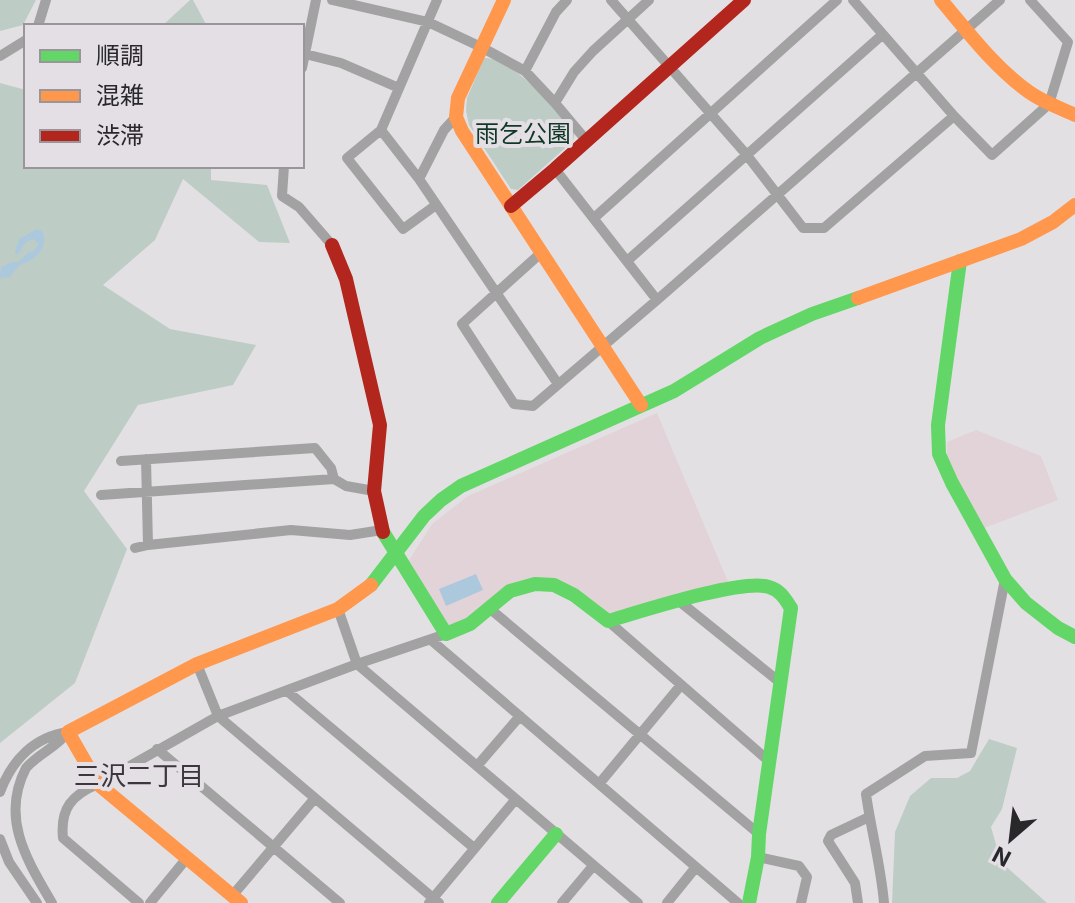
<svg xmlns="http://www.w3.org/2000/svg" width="1075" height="903" font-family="Inter,'Noto Sans JP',sans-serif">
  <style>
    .education { fill: #e2d3d8 }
    .green { fill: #bdcdc5 }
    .water { fill: #acc8dd }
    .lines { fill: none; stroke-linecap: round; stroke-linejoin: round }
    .street { stroke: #a3a2a3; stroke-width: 10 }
    .fast { stroke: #63d668; stroke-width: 14 }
    .slow { stroke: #ff974d; stroke-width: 14 }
    .jam { stroke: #b3261e; stroke-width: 14 }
    .labels { text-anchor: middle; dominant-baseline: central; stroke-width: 8; stroke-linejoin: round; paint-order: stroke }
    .park-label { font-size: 24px; fill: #113826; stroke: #e4dfe5 }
    .neighbourhood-label { font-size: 26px; fill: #3b373c; stroke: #e4dfe5 }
  </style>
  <rect width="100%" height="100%" fill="#e3e0e4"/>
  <path class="education" d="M657 413 729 584 610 616 533 579 466 621 451 627 443 623 409 560 432 524 468 496Z
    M976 430 1041 456 1058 500 984 528 959 482 947 455V442Z"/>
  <path class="green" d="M0 0H36L23 25 0 31Z
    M190 0H193L207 26H162Z
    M484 58C513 56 556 112 575 133L573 141 518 190 511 189 469 125 466 111 467 98Z
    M0 83 26 90V166H211V180L267 185 290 243 259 242 183 179 155 240 103 285 170 329 256 345 233 385 138 405 84 491 127 549 75 683 0 743Z
    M989 739 1017 748 1002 809 991 827 1001 862 1047 903H892L895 832 910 796 931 778H957L970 771Z"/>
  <path class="water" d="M37 229 42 231C47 243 42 253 31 260 21 266 28 258 19 266 15 269 13 273 10 277L0 278 1 267 12 262H18L29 252H33L39 244 33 239C20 243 24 250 17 255L15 252 19 239Z
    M476 574 483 590 446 606 439 589Z"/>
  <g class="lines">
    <path class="street" d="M332 0 428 22 481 47 525 71 555 103 586 140
      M611 0 746 154 803 228H824L954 116 992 155 1049 104 1068 42 1030 0
      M853 0 954 116
      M38 26 46 0
      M305 54 341 63 399 88
      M0 56 26 40
      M302 68 316 0
      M525 71 556 12 567 0
      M555 103 574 72 593 51 649 0
      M381 130 419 179 558 384
      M284 166 282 196 299 207 332 245
      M555 169 657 300
      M419 179 444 130 456 117
      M436 205 403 229 347 158 381 130 437 0
      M594 218 837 0
      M542 252 462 324 514 404 533 406 657 300 1000 0
      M627 261 882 35
      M146 459 148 545
      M121 461 315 448 331 468 334 479
      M101 495 334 479 346 486 374 491
      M135 548 148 545 291 530 350 535 382 530
      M679 601 782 684
      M489 608 759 834
      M338 609 357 664 638 903
      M608 621 770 762
      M431 640 738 903
      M197 664 218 716 439 903
      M287 691 474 848
      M157 749 340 903
      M477 766 520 716
      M599 784 681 685
      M0 792C12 760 34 737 68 732
      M0 839 9 862 37 903
      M758 857 799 866 807 877 801 903
      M232 896 315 798
      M52 903C27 860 0 818 26 768 39 753 56 748 68 732
      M139 903 63 838C60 808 72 795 98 784L218 716 357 664 446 634
      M150 903 187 858
      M429 903 515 800
      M562 903 593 866
      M667 903 696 867
      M858 903 855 883 828 841 831 835 869 817
      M884 903C881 866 871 830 866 794L925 756 971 753 1005 579"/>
    <path class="fast" d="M960 261 938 425 939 454 952 483 1005 579 1026 603 1058 628 1075 637
      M383 532 446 634 470 624 510 591 535 584 554 585 574 595 608 621C639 612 743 578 769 587 780 590 785 599 791 608L759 834 758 857 749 903
      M371 585 424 516 441 500 461 486 674 391 760 338 812 314 858 298
      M498 903 556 834"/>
    <path class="slow" d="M504 0 458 98 456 117 462 131 641 405
      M941 0C968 32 995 68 1029 92 1043 102 1060 108 1075 115
      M858 298 1021 239 1053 222 1075 205
      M241 903 98 784 68 732 197 664 338 609 371 585"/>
    <path class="jam" d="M511 206 555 169 744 0
      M332 245 346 279 380 425 374 491 383 532"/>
  </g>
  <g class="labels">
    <g class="park-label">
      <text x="523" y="133">雨乞公園</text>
    </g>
    <g class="neighbourhood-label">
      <text x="139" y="775">三沢二丁目</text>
    </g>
  </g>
  <rect x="24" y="24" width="280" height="144" fill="#e4dfe5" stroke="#99959a" stroke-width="2"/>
  <rect x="40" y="50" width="40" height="12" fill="#63d668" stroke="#99959a" stroke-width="2"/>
  <text x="96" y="64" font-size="24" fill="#282729">順調</text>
  <rect x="40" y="90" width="40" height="12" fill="#ff974d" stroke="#99959a" stroke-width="2"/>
  <text x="96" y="104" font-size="24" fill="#282729">混雑</text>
  <rect x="40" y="130" width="40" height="12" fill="#b3261e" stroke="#99959a" stroke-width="2"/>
  <text x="96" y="144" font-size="24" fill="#282729">渋滞</text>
  <g transform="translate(1011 839) rotate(208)" stroke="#e4dfe5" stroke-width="6" paint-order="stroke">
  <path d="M0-6L14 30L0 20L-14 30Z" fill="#282729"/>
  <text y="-12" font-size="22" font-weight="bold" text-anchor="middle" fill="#282729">N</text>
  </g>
</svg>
